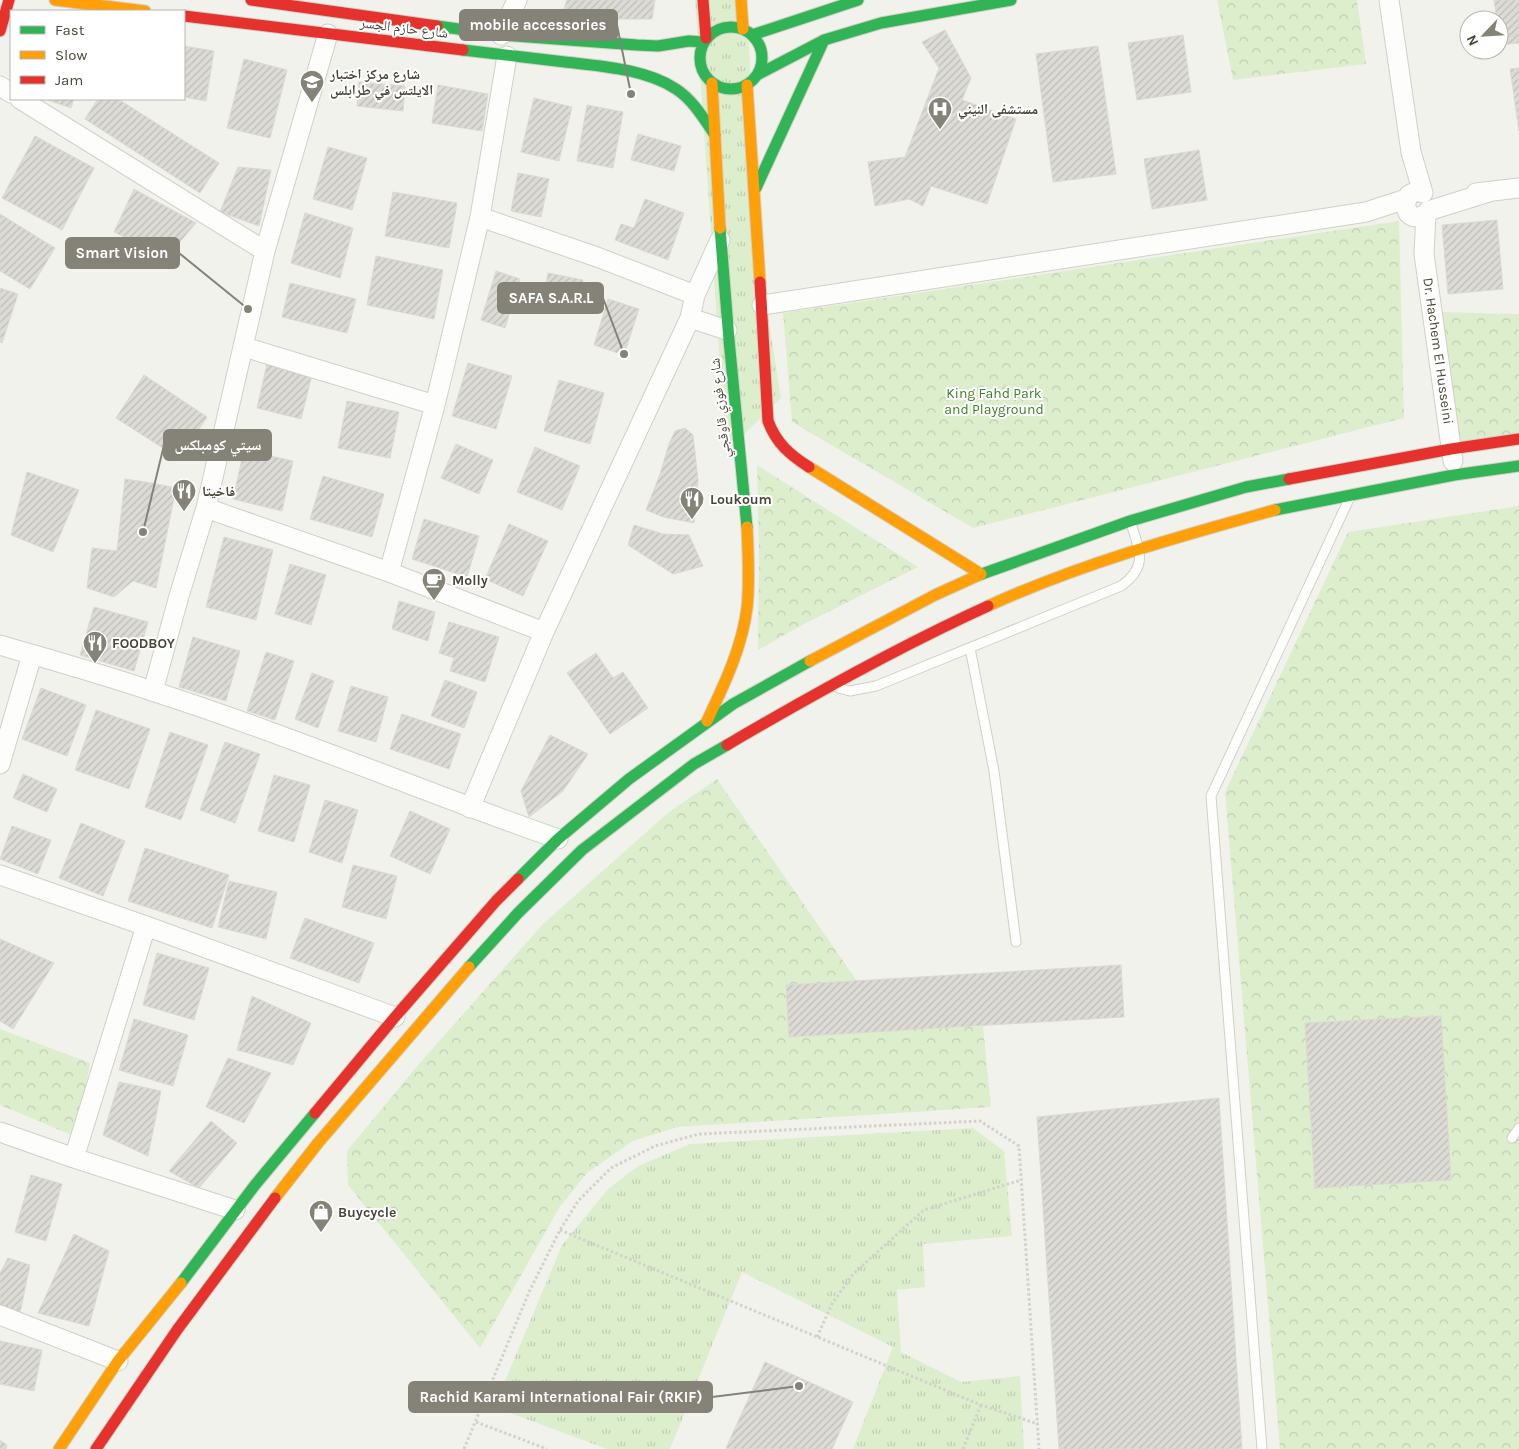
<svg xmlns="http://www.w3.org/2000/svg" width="1519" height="1449" font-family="Karla,'Noto Naskh Arabic',sans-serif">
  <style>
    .grass { fill: url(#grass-tufts) }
    .forest { fill: url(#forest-crowns) }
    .building { fill: url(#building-hatch); stroke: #dbd9d2 }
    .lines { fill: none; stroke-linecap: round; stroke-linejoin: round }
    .lane-casing { stroke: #d0d0ca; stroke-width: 11 }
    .street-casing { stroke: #d0d0ca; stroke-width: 21 }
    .fast-casing { stroke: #d2d0c4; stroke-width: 13 }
    .slow-casing { stroke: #d2d0c4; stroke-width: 13 }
    .jam-casing { stroke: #d2d0c4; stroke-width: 13 }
    .path { stroke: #d2d2cb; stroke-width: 3; stroke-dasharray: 2.5 2.5; stroke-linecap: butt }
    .lane { stroke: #fdfdfc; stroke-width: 9 }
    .street { stroke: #fdfdfc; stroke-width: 19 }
    .fast { stroke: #30b455; stroke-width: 11 }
    .slow { stroke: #ff9f0a; stroke-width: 11 }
    .jam { stroke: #e5322d; stroke-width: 11 }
    .labels { text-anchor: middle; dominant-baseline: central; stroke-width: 4; stroke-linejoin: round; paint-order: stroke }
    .street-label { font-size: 14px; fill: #4a4538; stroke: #fff }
    .poi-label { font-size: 14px; font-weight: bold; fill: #4a4538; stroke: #fff; text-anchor: start }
    .park-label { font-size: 14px; fill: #3f7e29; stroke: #fff }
    .leader { fill: none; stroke: #858277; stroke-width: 2 }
    .callout-dot { fill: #858277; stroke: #fff; stroke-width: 2 }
    .callout { fill: #858277; stroke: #858277; stroke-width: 2 }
    .callout-label { font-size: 15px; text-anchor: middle; font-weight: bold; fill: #fff }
  </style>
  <defs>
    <pattern id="grass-tufts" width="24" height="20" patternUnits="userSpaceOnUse" patternTransform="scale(1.25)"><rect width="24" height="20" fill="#ddeecd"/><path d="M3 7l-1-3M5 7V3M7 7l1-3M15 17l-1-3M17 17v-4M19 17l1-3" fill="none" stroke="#bfcdb1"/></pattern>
    <pattern id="forest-crowns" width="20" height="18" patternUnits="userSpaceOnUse" patternTransform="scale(1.25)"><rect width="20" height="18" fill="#ddeecd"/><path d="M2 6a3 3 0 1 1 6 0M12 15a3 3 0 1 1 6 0" fill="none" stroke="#bfcdb1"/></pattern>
    <pattern id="building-hatch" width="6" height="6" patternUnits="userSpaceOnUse" patternTransform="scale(1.25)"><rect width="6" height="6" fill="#dcdbd5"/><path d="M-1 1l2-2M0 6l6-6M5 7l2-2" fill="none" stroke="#bebdb8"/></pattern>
  </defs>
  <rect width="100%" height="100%" fill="#f2f2ed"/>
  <path class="grass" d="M695 0H746L764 291 781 398 726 452Z
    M973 1128 1004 1151 1012 1236 923 1244 925 1287 897 1290 901 1352 961 1382 1020 1376 1024 1449H853L893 1347 742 1272 670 1449H607L494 1407 562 1245 608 1189 638 1166 690 1144Z"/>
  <path class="forest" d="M1217 0H1357L1366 64 1233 80Z
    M1399 221 1404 418 973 528 792 422 783 313Z
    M1438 312 1519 314V446L1450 452Z
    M757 465 918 567 804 624 758 650 759 548Z
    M1519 506V1449H1280L1225 792 1348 532Z
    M717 779 857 981 786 985 789 1037 983 1026 991 1107 678 1127 633 1141 587 1173 559 1208 480 1348 348 1185 347 1151 418 1065 543 924 669 812Z
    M0 1029 90 1063 78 1129 74 1136 0 1105Z"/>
  <path class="building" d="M567 0H655L652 19H560Z
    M1494 0H1519V43L1500 45 1499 20H1497Z
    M945 30 971 78 962 100 1016 119 987 204 931 186 923 206 909 199 875 206 868 162 905 157 939 68 922 42Z
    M1183 35 1191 92 1137 100 1128 43Z
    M184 46 214 51 206 101 184 97Z
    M1098 46 1116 174 1053 182 1036 54Z
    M244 59 287 70 270 138 227 128Z
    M1519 68V131L1510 69Z
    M359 82 405 86 403 111 357 106Z
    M438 85 488 94 482 131 432 123Z
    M534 98 572 107 559 161 521 152Z
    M45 99H74L71 108Z
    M98 99H118L219 163 200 193 85 119Z
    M587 105 623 112 613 168 577 161Z
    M638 134 681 146 674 171 631 160Z
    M35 136 94 168 62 230 2 198Z
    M328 147 367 158 352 210 313 199Z
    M1199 150 1207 200 1152 209 1144 159Z
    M238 167 271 170 259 226 220 212Z
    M518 173 549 179 541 217 511 211Z
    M134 189 196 223 167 257 114 232Z
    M393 192 457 203 449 248 385 236Z
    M645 199 684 213 668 260 615 240 621 224 634 228Z
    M305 213 353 228 340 278 291 263Z
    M0 214 55 248 30 289 0 271Z
    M1497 220 1503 289 1448 294 1442 225Z
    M376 256 443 270 434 319 367 305Z
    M496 271 520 279 505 328 481 320Z
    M548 273 583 280 576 313 542 307Z
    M290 283 356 299 347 333 282 317Z
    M0 288 18 294 2 343 0 342Z
    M608 299 639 309 624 355 594 345Z
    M468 363 512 376 496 429 452 416Z
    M267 364 312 375 301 419 257 408Z
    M144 375 207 417 180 459 116 418Z
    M559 380 604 393 590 444 544 431Z
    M347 401 399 412 390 458 338 448Z
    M685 428 693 435 698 480 694 523 663 517 646 510 660 474 669 444 675 431Z
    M456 444 493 460 479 494 441 478Z
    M535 447 580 466 562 510 517 492Z
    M244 450 293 461 282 511 233 499Z
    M27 472 79 490 53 552 11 535Z
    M323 476 384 494 372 537 310 519Z
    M125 479 152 483 176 488 156 588 133 581 114 597 87 588 92 548 117 551Z
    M424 519 479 536 467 577 412 559Z
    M509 524 548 541 523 596 485 579Z
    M634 525 663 534 689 535 703 566 673 574 628 545Z
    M224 537 273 550 256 620 206 607Z
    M290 564 326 575 311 625 275 614Z
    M399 601 435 612 428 641 392 629Z
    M94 607 148 622 134 671 80 655Z
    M449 622 499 637 485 682 450 671 454 658 439 653Z
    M193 637 240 651 226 701 179 687Z
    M266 652 294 661 275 720 247 711Z
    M596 653 613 678 623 672 648 708 610 734 567 673Z
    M312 673 334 681 318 728 295 719Z
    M445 680 477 692 464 728 431 716Z
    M351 686 388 697 376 742 338 731Z
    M41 688 86 705 67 756 22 739Z
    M96 710 150 729 129 789 75 770Z
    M402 714 461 734 449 769 390 749Z
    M170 732 208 745 181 820 145 807Z
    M550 735 588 754 563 791 529 817 521 791Z
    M225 742 260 754 235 823 200 810Z
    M23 774 57 789 47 812 13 798Z
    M274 775 310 785 294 842 258 831Z
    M325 800 358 810 342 863 309 852Z
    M410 811 450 829 430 874 390 856Z
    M81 823 125 841 103 896 59 878Z
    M12 826 51 840 38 874 0 859Z
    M145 848 229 875 212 928 128 901Z
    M353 865 397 876 386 919 342 907Z
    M229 881 277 892 266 939 218 927Z
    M305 918 374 943 359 983 290 958Z
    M0 939 54 963 13 1029 0 1021Z
    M157 953 209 968 194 1020 143 1005Z
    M1121 965 1124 1017 789 1037 786 985Z
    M252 996 311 1023 293 1065 237 1050Z
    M1441 1016 1451 1180 1315 1188 1305 1023Z
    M134 1019 188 1035 173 1086 119 1070Z
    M228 1058 271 1073 244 1123 206 1107Z
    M119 1082 161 1091 148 1156 103 1135Z
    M1219 1098 1242 1449H1059L1037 1117Z
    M211 1121 237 1143 199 1188 169 1171Z
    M31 1175 62 1184 46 1241 15 1232Z
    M74 1234 109 1251 89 1326 38 1313Z
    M8 1258 30 1265 20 1313 0 1307V1273Z
    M0 1341 42 1350 34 1391 0 1384Z
    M765 1362 853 1402 832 1449H729L726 1448Z
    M0 1440 7 1445 6 1449H0Z"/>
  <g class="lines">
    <defs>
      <path id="lane" d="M970 648 994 771 1016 942
        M838 688 850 691 876 686 1121 586C1148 567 1140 551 1131 524
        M1512 1138 1519 1128
        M1262 1449 1211 796 1349 499"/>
      <path id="street" d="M1389 0 1411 152 1423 193
        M501 35 517 0
        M0 86 11 93
        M20 99 265 251
        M1413 193 1409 195 1405 204 1408 213C1414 219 1423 218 1428 211L1489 192
        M1476 193 1519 188
        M1426 214 1424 254 1453 461
        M480 217 597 257 695 295
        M762 305 1366 212 1406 199
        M690 318 727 330
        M244 347 435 405
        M206 508 389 572 544 632
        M389 572 435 405 480 217 507 56
        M0 645C51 660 102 674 152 691 289 735 422 791 558 839
        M153 691 179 596 206 508 265 251 328 34
        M0 764 32 655
        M470 808 544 632 690 318 695 295 720 240
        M0 875 146 926 395 1017
        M0 1132 74 1158 235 1210
        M74 1158 146 926
        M0 1315 118 1361"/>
      <path id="fast" d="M437 26 501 35 637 45 658 46 689 41 703 42
        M700 58a31 31 0 1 1 62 0a31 31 0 1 1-62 0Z
        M752 35 858 0
        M463 50C497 54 531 58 565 62 600 66 646 69 676 89 693 100 704 119 715 135
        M757 75 824 40 881 23 1011 0
        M756 188 824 40
        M720 228 729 340 747 527
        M1275 510 1454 475 1519 466
        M979 575 1130 521 1246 487 1289 479
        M518 879 558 839 629 779 733 704 810 661
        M469 967 518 913 582 850 694 764 727 745
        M181 1283 255 1185 315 1113"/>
      <path id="slow" d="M55 0 145 11
        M741 0 743 29
        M712 83 720 228
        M747 85 760 282
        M809 467 981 574
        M988 606C1080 564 1177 537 1275 510
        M810 661 935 595 979 575
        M707 721C724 685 742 648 747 608 750 581 748 553 747 527
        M275 1198 318 1143 469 967
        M59 1449 118 1361 181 1283"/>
      <path id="jam" d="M251 0 437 26
        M703 0 706 38
        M184 16 463 50
        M0 31 9 0
        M760 282 768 421C776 443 790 455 809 467
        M1289 479 1451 449 1519 439
        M727 745C812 695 898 647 988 606
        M315 1113 395 1017 496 901 518 879
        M96 1449 177 1330 275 1198"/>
    </defs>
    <use href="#lane" class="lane-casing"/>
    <use href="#street" class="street-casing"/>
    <use href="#fast" class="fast-casing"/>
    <use href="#slow" class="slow-casing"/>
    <use href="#jam" class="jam-casing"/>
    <path class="path" d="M560 1230 981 1405 1038 1424
      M817 1337 832 1304 853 1274 924 1210 1021 1180
      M476 1422 547 1449
      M464 1449 529 1292 560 1230 578 1201 611 1168 655 1146 699 1134 980 1121 1019 1146 1039 1449
      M963 1449 981 1405"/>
    <use href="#lane" class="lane"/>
    <use href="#street" class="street"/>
    <use href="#fast" class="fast"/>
    <use href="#slow" class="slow"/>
    <use href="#jam" class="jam"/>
  </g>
  <defs>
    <symbol id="school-pin" viewBox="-11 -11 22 30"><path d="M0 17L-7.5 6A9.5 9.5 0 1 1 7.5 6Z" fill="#858277" stroke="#fff"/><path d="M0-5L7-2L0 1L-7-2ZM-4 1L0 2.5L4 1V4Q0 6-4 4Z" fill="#fff"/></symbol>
    <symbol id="hospital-pin" viewBox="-11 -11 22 30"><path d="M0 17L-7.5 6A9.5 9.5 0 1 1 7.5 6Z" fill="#858277" stroke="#fff"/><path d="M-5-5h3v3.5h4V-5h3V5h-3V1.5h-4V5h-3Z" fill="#fff"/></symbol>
    <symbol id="restaurant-pin" viewBox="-11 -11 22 30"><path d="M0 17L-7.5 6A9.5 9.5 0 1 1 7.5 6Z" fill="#858277" stroke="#fff"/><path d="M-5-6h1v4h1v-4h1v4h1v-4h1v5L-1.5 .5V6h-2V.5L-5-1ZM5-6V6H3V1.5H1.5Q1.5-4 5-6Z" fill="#fff"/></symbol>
    <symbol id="cafe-pin" viewBox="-11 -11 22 30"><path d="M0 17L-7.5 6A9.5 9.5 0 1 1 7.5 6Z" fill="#858277" stroke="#fff"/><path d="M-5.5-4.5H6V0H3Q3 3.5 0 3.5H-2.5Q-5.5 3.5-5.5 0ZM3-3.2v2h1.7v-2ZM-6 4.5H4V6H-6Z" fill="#fff"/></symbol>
    <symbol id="shop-pin" viewBox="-11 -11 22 30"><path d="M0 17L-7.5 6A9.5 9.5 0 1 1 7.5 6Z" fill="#858277" stroke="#fff"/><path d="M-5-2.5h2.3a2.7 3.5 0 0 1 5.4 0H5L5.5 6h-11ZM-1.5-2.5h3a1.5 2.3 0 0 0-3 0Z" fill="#fff"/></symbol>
  </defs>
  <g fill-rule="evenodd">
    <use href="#school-pin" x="298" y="68" width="28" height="38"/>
    <use href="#hospital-pin" x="926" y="95" width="28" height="38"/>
    <use href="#restaurant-pin" x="170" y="477" width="28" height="38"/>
    <use href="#restaurant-pin" x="678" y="485" width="28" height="38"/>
    <use href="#cafe-pin" x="420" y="566" width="28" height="38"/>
    <use href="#restaurant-pin" x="81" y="629" width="28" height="38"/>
    <use href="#shop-pin" x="307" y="1198" width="28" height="38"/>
  </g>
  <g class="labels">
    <g class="street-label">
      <text transform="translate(404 28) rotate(7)">شارع حازم الجسر</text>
      <text transform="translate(1438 351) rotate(82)">Dr. Hachem El Husseini</text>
      <text transform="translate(720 408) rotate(-96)">شارع فوزي قاوقجي</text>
    </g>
    <g class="poi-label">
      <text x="330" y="74">شارع مركز اختبار<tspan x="330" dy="16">الايلتس في طرابلس</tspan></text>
      <text x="958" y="109">مستشفى النيني</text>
      <text x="202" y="491">فاخيتا</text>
      <text x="710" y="499">Loukoum</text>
      <text x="452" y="580">Molly</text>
      <text x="112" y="643">FOODBOY</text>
      <text x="338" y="1212">Buycycle</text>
    </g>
    <g class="park-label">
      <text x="994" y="393">King Fahd Park<tspan x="994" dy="16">and Playground</tspan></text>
    </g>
  </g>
  <path class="leader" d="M631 94L617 25M248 309L179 253M624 354L603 298M143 532L164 445M799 1386L712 1397"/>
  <g class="callout-dot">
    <circle cx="631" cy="94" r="5"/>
    <circle cx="248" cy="309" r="5"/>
    <circle cx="624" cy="354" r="5"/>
    <circle cx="143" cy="532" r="5"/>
    <circle cx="799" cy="1386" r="5"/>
  </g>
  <g class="callout">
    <rect x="460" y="10" width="157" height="30" rx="5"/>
    <rect x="66" y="238" width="113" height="30" rx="5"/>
    <rect x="498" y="283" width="105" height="30" rx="5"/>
    <rect x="164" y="430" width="107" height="30" rx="5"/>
    <rect x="409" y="1382" width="303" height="30" rx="5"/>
  </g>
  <g class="callout-label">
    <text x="538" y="30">mobile accessories</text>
    <text x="122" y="258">Smart Vision</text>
    <text x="551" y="303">SAFA S.A.R.L</text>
    <text x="218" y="450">سيتي كومبلكس</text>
    <text x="561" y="1402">Rachid Karami International Fair (RKIF)</text>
  </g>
  <rect x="10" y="10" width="175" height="90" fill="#ffffff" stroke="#b7b5af"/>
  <rect x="20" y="26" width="25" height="8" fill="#30b455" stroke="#b7b5af"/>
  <text x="55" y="35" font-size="15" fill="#4a4538">Fast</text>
  <rect x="20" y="51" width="25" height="8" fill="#ff9f0a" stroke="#b7b5af"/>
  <text x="55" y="60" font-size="15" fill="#4a4538">Slow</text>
  <rect x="20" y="76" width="25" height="8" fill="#e5322d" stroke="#b7b5af"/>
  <text x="55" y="85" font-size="15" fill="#4a4538">Jam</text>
  <g transform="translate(1484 35) rotate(245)"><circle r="24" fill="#ffffff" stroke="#b7b5af"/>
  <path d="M0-4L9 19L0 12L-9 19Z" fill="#858277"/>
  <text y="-8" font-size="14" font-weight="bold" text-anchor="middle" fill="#4a4538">N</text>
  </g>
</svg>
